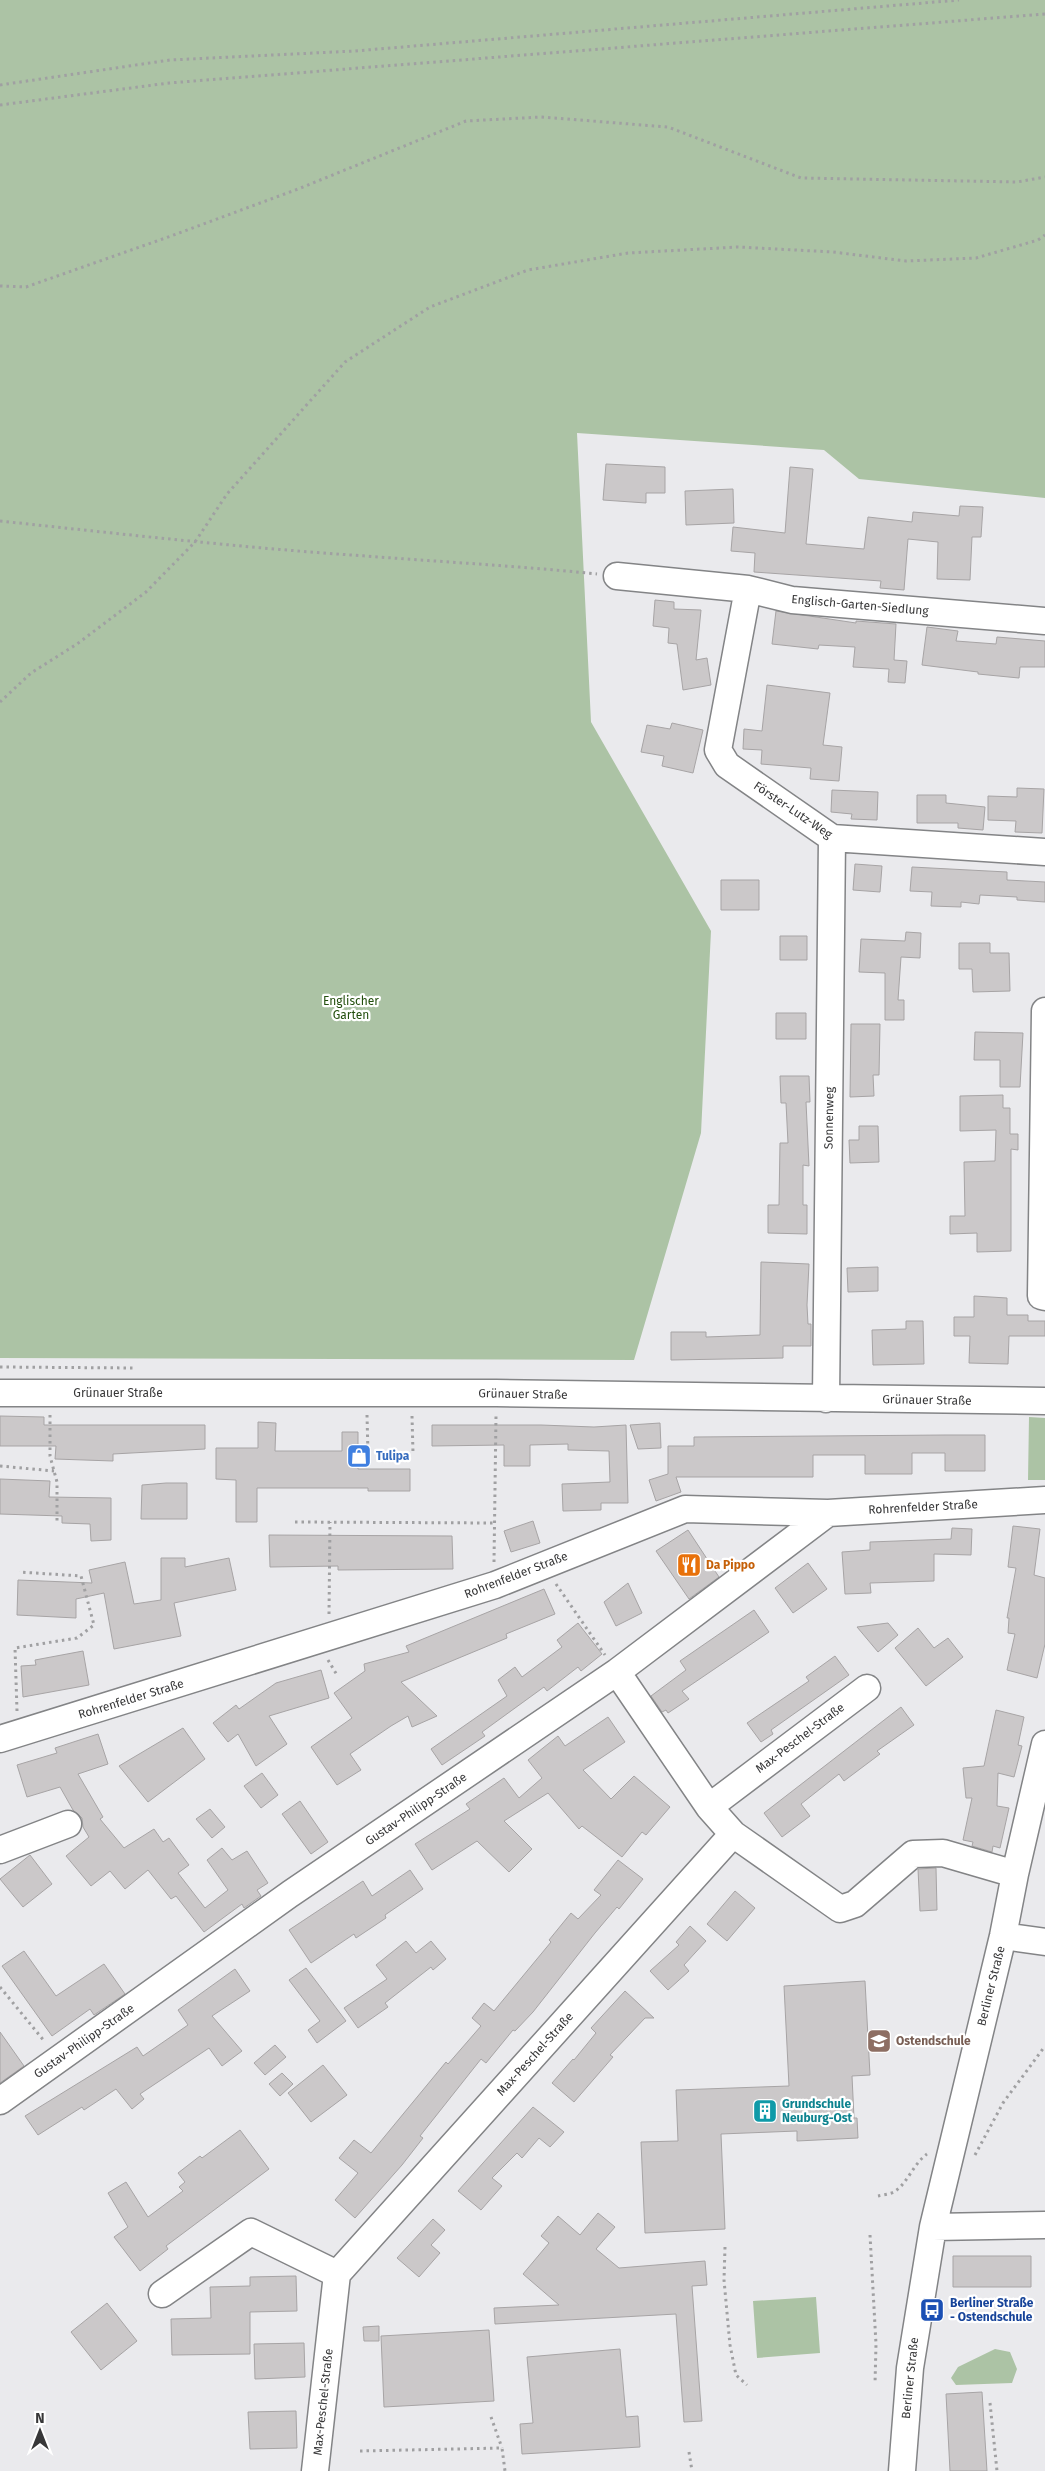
<svg xmlns="http://www.w3.org/2000/svg" width="1045" height="2471" font-family="'Fira Sans',sans-serif">
  <style>
    .green { fill: #acc3a5 }
    .building { fill: #cbc8c9; stroke: #a7a4a5 }
    .lines { fill: none; stroke-linecap: round; stroke-linejoin: round }
    .minor-casing { stroke: #838486; stroke-width: 29 }
    .path { stroke: #a0a0a2; stroke-width: 3; stroke-dasharray: 2.5 4; stroke-linecap: butt }
    .minor { stroke: #fff; stroke-width: 26 }
    .labels { text-anchor: middle; dominant-baseline: central; stroke-width: 4.5; stroke-linejoin: round; paint-order: stroke }
    .street-label { font-size: 12px; fill: #373738; stroke: #fff }
    .park-label { font-size: 12px; fill: #234f0e; stroke: #fff }
    .shop-label { font-size: 12px; font-weight: bold; fill: #366cbe; stroke: #fff; text-anchor: start }
    .food-label { font-size: 12px; font-weight: bold; fill: #c56008; stroke: #fff; text-anchor: start }
    .education-label { font-size: 12px; font-weight: bold; fill: #785e54; stroke: #fff; text-anchor: start }
    .culture-label { font-size: 12px; font-weight: bold; fill: #0d838f; stroke: #fff; text-anchor: start }
    .transit-label { font-size: 12px; font-weight: bold; fill: #164399; stroke: #fff; text-anchor: start }
  </style>
  <rect width="100%" height="100%" fill="#eaeaed"/>
  <path class="green" d="M0 0H1045V498L859 479 824 450 577 433 591 722 711 931 701 1133 634 1360 0 1358Z
    M1029 1417 1045 1418V1480H1028Z
    M816 2297 820 2353 757 2358 753 2301Z
    M995 2349 1010 2352 1017 2369 1012 2383 956 2385 951 2378 958 2367Z"/>
  <path class="building" d="M606 464 665 467V493H646V503L603 500Z
    M790 467 813 469 806 544 864 549 868 517 912 522 913 512 959 516 960 506 983 507 981 537H972L970 580 937 579 938 542 908 539 904 590 880 588 881 581 754 572 755 553 731 551 733 527 785 533Z
    M733 489 734 523 686 525 685 491Z
    M655 600 674 602V609L701 610 696 660 707 658 711 685 683 690 677 644 668 643 669 628 653 626Z
    M776 611 856 623V621L896 624 894 660 907 661 905 683 888 682 889 669 853 667 855 647 819 645 818 649 772 644Z
    M927 627 958 631 956 641 996 644 997 637 1045 641V667H1020L1019 678 978 674V672L922 665Z
    M767 685 830 693 823 745 842 747 839 781 810 779 811 768 761 764 762 750 743 749 744 729 762 731Z
    M672 723 703 730 693 773 662 766 664 756 641 752 647 725 670 729Z
    M1017 788 1044 789 1042 833 1015 832 1016 821 988 820V796L1017 797Z
    M832 790 878 792 877 820 851 819 852 814 831 812Z
    M917 795H946V803L985 807 983 830 958 828V823H917Z
    M855 864 882 866 880 892 853 890Z
    M912 867 1007 872V880L1045 882V902L1017 900V897L980 895 979 904 961 902V907L931 906 932 892 910 891Z
    M721 880H759V910H721Z
    M906 932 921 933 920 958 901 957 898 1000H904V1020H885V973L859 972 861 939 905 941Z
    M780 936H807V960H780Z
    M959 943H990V953H1009L1010 991 973 992 972 969H959Z
    M776 1013H806V1039H776Z
    M851 1024H880L879 1075H873L874 1096 850 1097Z
    M975 1032 1023 1033 1020 1087H1000V1060H974Z
    M780 1076H809L810 1102H806L809 1166 803 1165V1205H807V1234L768 1233V1205H779L780 1143H788L786 1103H781Z
    M1003 1095V1108H1010V1134H1018V1150L1011 1149V1251L977 1252V1233L950 1234V1216H965L964 1162 995 1161 996 1130 960 1131V1096Z
    M859 1126H878L879 1162 850 1163 849 1140H859Z
    M761 1262 809 1264 807 1305 808 1324H811V1346H783V1358L671 1360V1332H706V1337L760 1335Z
    M878 1267V1291L848 1292 847 1268Z
    M974 1296 1007 1298V1315H1028V1321H1045V1336H1009L1008 1364 969 1363 970 1336H954V1317H974Z
    M906 1321H923L924 1364 873 1365 872 1330 906 1329Z
    M0 1416 44 1417V1425H205V1449L113 1454V1461L55 1459 56 1446H0Z
    M258 1422 276 1423 275 1451H342V1432H358V1469H410V1491H368V1488H257V1522H236V1480L216 1479V1448H258Z
    M660 1423 661 1448 638 1449 630 1425Z
    M432 1425H541L594 1427 626 1425 628 1503H601V1510L563 1511 562 1484 610 1482 609 1451 568 1450V1444L530 1445V1466H504V1445L432 1446Z
    M945 1435H985V1471H945V1453H912V1474H865V1455H813V1477H676L681 1492 656 1501 649 1480 668 1474V1446H694V1437Z
    M0 1479 50 1481 49 1497 111 1498V1540L91 1541 90 1524 62 1523V1516L0 1514Z
    M166 1483H187V1519H141L142 1485Z
    M533 1521 540 1543 511 1552 504 1531Z
    M1013 1526 1040 1529 1034 1575 1045 1578V1644L1037 1678 1007 1670 1015 1634 1008 1633 1009 1618H1007L1016 1568 1008 1567Z
    M952 1528 972 1529 971 1555 934 1554V1581L870 1583 871 1593 845 1594 842 1552 870 1550V1542L951 1539Z
    M688 1530 719 1577 689 1599 656 1551Z
    M269 1535 452 1536 453 1569 338 1570V1566L270 1567Z
    M161 1558H185V1567L229 1558 236 1590 174 1603 181 1636 114 1649 104 1593 76 1599V1618L17 1615 18 1580 92 1583 89 1570 125 1562 134 1604 161 1600Z
    M808 1563 827 1589 793 1613 775 1588Z
    M628 1583 642 1613 616 1626 604 1602Z
    M544 1589 555 1614 506 1634 507 1638 401 1682 437 1716 412 1727 408 1716 391 1726 350 1754 361 1770 337 1785 311 1747 352 1718 334 1693 365 1671 364 1664 409 1652 406 1646Z
    M754 1610 769 1632 682 1691 689 1699 668 1713 666 1710 662 1712 651 1696 686 1670 680 1661Z
    M578 1623 602 1654 581 1671 578 1667 547 1691 544 1687 482 1732 485 1736 442 1765 431 1749 507 1696 498 1680 515 1667 522 1677 562 1647 557 1640Z
    M888 1623 898 1635 878 1652 857 1627Z
    M918 1628 934 1648 948 1638 963 1657 926 1686 895 1648Z
    M83 1651 89 1685 23 1697 21 1666 36 1665 35 1660Z
    M835 1656 849 1675 771 1730 773 1734 761 1742 747 1723 809 1681 806 1677Z
    M321 1670 329 1698 269 1716 287 1744 256 1766 238 1734 228 1742 213 1723 236 1705 239 1709 276 1683Z
    M901 1707 914 1725 877 1751 880 1754 844 1781 839 1774 801 1804 810 1816 782 1837 764 1813Z
    M996 1710 1024 1717 1018 1745 1022 1746 1014 1777 998 1773 997 1806 1009 1808 1000 1848 993 1846 992 1852 972 1846 973 1842 963 1840 972 1798H966L963 1768 984 1766Z
    M608 1717 625 1742 583 1770 611 1799 634 1776 670 1807 646 1835 642 1832 622 1857 582 1826 579 1829 548 1793 504 1821 532 1849 509 1872 477 1841 432 1870 415 1844 470 1809 466 1804 504 1778 519 1798 542 1778 528 1760 558 1736 565 1746Z
    M183 1728 205 1759 148 1802 119 1766Z
    M98 1734 108 1764 78 1774 103 1817 100 1819 124 1848 154 1829 163 1842 169 1838 189 1865 178 1873 205 1908 228 1890 207 1860 222 1848 232 1860 247 1851 268 1883 257 1890 261 1896 244 1908 242 1904 204 1932 176 1896 171 1899 148 1870 125 1889 110 1871 91 1886 66 1856 89 1837 83 1827 82 1818 73 1810 60 1787 27 1797 17 1765 57 1753 55 1748Z
    M262 1773 278 1795 261 1808 244 1786Z
    M300 1801 328 1842 311 1854 282 1814Z
    M210 1809 225 1827 212 1838 196 1819Z
    M30 1855 52 1884 23 1907 0 1879Z
    M618 1860 643 1879 619 1909 617 1907 595 1933 533 2012 515 2031 513 2030 486 2063 481 2059 420 2136 423 2138 402 2165 355 2218 335 2200 358 2173 339 2158 354 2140 371 2153 446 2062 448 2064 481 2026 472 2018 484 2003 494 2011 551 1942 549 1940 571 1913 578 1919 601 1895 594 1890Z
    M936 1868 937 1910 920 1911 918 1869Z
    M410 1870 423 1889 385 1915 386 1918 356 1938 354 1934 311 1963 289 1930 363 1881 372 1896Z
    M735 1891 755 1908 727 1941 707 1924Z
    M690 1926 706 1941 684 1965 689 1971 668 1990 650 1971 679 1945 676 1942Z
    M406 1941 416 1953 431 1941 446 1959 433 1970 431 1967 385 2003 388 2007 358 2028 344 2008 387 1979 376 1965Z
    M24 1951 56 1996 104 1964 125 1994 94 2015 90 2009 52 2036 2 1966Z
    M306 1968 346 2021 317 2043 308 2030 320 2021 289 1980Z
    M235 1969 250 1991 212 2016 242 2051 222 2066 209 2048 140 2094 144 2099 132 2109 116 2089 84 2110 82 2107 38 2135 25 2116 137 2047 143 2056 188 2025 178 2010Z
    M865 1981 870 2075 852 2076 854 2118H857L858 2138 797 2141V2131L721 2134 725 2229 645 2233 641 2142 678 2141 676 2090 789 2086 784 1986Z
    M625 1991 654 2018H645L610 2055 613 2057 574 2102 552 2083 573 2059 574 2060 596 2033 591 2028Z
    M0 2032 24 2066 0 2083Z
    M275 2045 286 2057 265 2075 254 2063Z
    M323 2065 347 2095 311 2122 288 2093Z
    M282 2073 293 2084 280 2096 269 2084Z
    M533 2107 564 2132 550 2147 539 2138 522 2158 517 2153 492 2178 502 2186 481 2210 458 2191Z
    M240 2130 269 2169 166 2246 168 2249 140 2271 114 2237 128 2227 108 2193 126 2182 148 2217 183 2191 179 2187 185 2182 178 2173 200 2156 202 2158Z
    M598 2213 615 2227 596 2249 619 2268 705 2261 707 2285 692 2286 702 2421 684 2422 676 2314 495 2324 494 2308 559 2305 523 2274 549 2243 541 2236 558 2216 580 2235Z
    M433 2219 445 2230 431 2245 440 2253 419 2277 397 2258Z
    M953 2256H1031V2287H953Z
    M296 2276 297 2311 250 2312V2354L172 2355 171 2319 211 2318 210 2287 250 2286V2277Z
    M107 2303 137 2341 101 2370 71 2332Z
    M379 2326V2341H364L363 2327Z
    M489 2330 494 2401 384 2407 381 2336Z
    M304 2343 305 2377 255 2379 254 2344Z
    M620 2349 626 2417 638 2416 640 2447 522 2454 520 2424 533 2423 527 2357Z
    M982 2392 987 2471H950L946 2394Z
    M296 2411 297 2448 250 2449 248 2412Z"/>
  <g class="lines">
    <defs>
      <path id="minor" d="M617 576 748 589 792 600 1045 621
        M748 589 718 750 727 765 832 838 1045 852
        M1045 1011 1041 1296 1045 1297
        M0 1393H496L1045 1401
        M826 1399 832 838
        M617 1672 709 1807 733 1834 840 1909 855 1904 913 1854 943 1853 1015 1874
        M0 1739 495 1585 685 1509 828 1513 1045 1500
        M709 1807 867 1688
        M0 1850 68 1824
        M1003 1936 1045 1942
        M0 2101 290 1894 617 1672 828 1513
        M933 2227 1045 2225
        M337 2274 733 1834
        M162 2294 251 2232 337 2274 315 2471
        M902 2471 910 2368 933 2227 1003 1936 1015 1874 1045 1744"/>
    </defs>
    <use href="#minor" class="minor-casing"/>
    <path class="path" d="M0 85 170 60 355 51 959 0
      M0 105 169 83 1045 14
      M0 286 26 287 171 236 298 189 466 121 541 117 668 127 801 178 1017 182 1045 177
      M0 521C122 534 244 548 366 556 443 562 520 566 597 574
      M0 702 31 673 77 644 146 592 195 542 227 494 345 362 430 307 528 270 628 253 738 247 833 252 906 261 976 258 1038 240 1045 235
      M0 1367 134 1368
      M50 1415V1456L57 1482V1524
      M367 1415 368 1454
      M412 1416 413 1453
      M0 1466 54 1471
      M295 1522 495 1523
      M494 1562 496 1416
      M556 1584 605 1655
      M329 1614 330 1522
      M328 1660 337 1675
      M17 1711 15 1648 77 1638 94 1625 81 1576 19 1572
      M0 1987 45 2042
      M975 2155 1003 2103 1045 2046
      M878 2196C883 2195 890 2194 894 2192 908 2183 913 2164 927 2154
      M870 2235 876 2344 875 2384
      M725 2247 724 2280 730 2345 736 2375 747 2385
      M990 2403 997 2471
      M491 2417 502 2448
      M360 2451 502 2448 505 2471
      M689 2452 692 2471"/>
    <use href="#minor" class="minor"/>
  </g>
  <defs>
    <symbol id="shop-square" viewBox="-11 -11 22 22"><rect x="-9" y="-9" width="18" height="18" rx="4" fill="#3f7fe0" stroke="#fff"/><path d="M-5-2.5h2.3a2.7 3.5 0 0 1 5.4 0H5L5.5 6h-11ZM-1.5-2.5h3a1.5 2.3 0 0 0-3 0Z" fill="#fff"/></symbol>
    <symbol id="restaurant-square" viewBox="-11 -11 22 22"><rect x="-9" y="-9" width="18" height="18" rx="4" fill="#e8710a" stroke="#fff"/><path d="M-5-6h1v4h1v-4h1v4h1v-4h1v5L-1.5 .5V6h-2V.5L-5-1ZM5-6V6H3V1.5H1.5Q1.5-4 5-6Z" fill="#fff"/></symbol>
    <symbol id="school-square" viewBox="-11 -11 22 22"><rect x="-9" y="-9" width="18" height="18" rx="4" fill="#8d6e63" stroke="#fff"/><path d="M0-5L7-2L0 1L-7-2ZM-4 1L0 2.5L4 1V4Q0 6-4 4Z" fill="#fff"/></symbol>
    <symbol id="building-square" viewBox="-11 -11 22 22"><rect x="-9" y="-9" width="18" height="18" rx="4" fill="#0f9aa8" stroke="#fff"/><path d="M-4-6H4V6H1V3H-1V6H-4ZM-2.5-4.3h1.7v1.8h-1.7ZM.8-4.3h1.7v1.8H.8ZM-2.5-1h1.7V.8h-1.7ZM.8-1h1.7V.8H.8Z" fill="#fff"/></symbol>
    <symbol id="bus-square" viewBox="-11 -11 22 22"><rect x="-9" y="-9" width="18" height="18" rx="4" fill="#1a4fb4" stroke="#fff"/><path d="M-5-6H5V4H4V6H2V4H-2V6H-4V4H-5ZM-3.5-4V0h7V-4ZM-3.5 1.2v1.5H-2V1.2ZM2 1.2v1.5H3.5V1.2Z" fill="#fff"/></symbol>
  </defs>
  <g fill-rule="evenodd">
    <use href="#shop-square" x="345" y="1442" width="28" height="28"/>
    <use href="#restaurant-square" x="675" y="1551" width="28" height="28"/>
    <use href="#school-square" x="865" y="2027" width="28" height="28"/>
    <use href="#building-square" x="751" y="2097" width="28" height="28"/>
    <use href="#bus-square" x="918" y="2296" width="28" height="28"/>
  </g>
  <g class="labels">
    <g class="street-label">
      <text transform="translate(860 605) rotate(5)">Englisch-Garten-Siedlung</text>
      <text transform="translate(793 810) rotate(34)">Förster-Lutz-Weg</text>
      <text transform="translate(829 1118) rotate(-89)">Sonnenweg</text>
      <text x="118" y="1393">Grünauer Straße</text>
      <text transform="translate(523 1394) rotate(1)">Grünauer Straße</text>
      <text transform="translate(927 1400) rotate(1)">Grünauer Straße</text>
      <text transform="translate(923 1507) rotate(-3)">Rohrenfelder Straße</text>
      <text transform="translate(516 1575) rotate(-21)">Rohrenfelder Straße</text>
      <text transform="translate(131 1699) rotate(-17)">Rohrenfelder Straße</text>
      <text transform="translate(800 1738) rotate(-37)">Max-Peschel-Straße</text>
      <text transform="translate(416 1809) rotate(-34)">Gustav-Philipp-Straße</text>
      <text transform="translate(991 1986) rotate(-76)">Berliner Straße</text>
      <text transform="translate(84 2041) rotate(-35)">Gustav-Philipp-Straße</text>
      <text transform="translate(535 2054) rotate(-48)">Max-Peschel-Straße</text>
      <text transform="translate(910 2378) rotate(-84)">Berliner Straße</text>
      <text transform="translate(323 2402) rotate(-84)">Max-Peschel-Straße</text>
    </g>
    <g class="park-label">
      <text x="351" y="1001">Englischer<tspan x="351" dy="14">Garten</tspan></text>
    </g>
    <g class="shop-label">
      <text x="376" y="1456">Tulipa</text>
    </g>
    <g class="food-label">
      <text x="706" y="1565">Da Pippo</text>
    </g>
    <g class="education-label">
      <text x="896" y="2041">Ostendschule</text>
    </g>
    <g class="culture-label">
      <text x="782" y="2104">Grundschule<tspan x="782" dy="14">Neuburg-Ost</tspan></text>
    </g>
    <g class="transit-label">
      <text x="950" y="2303">Berliner Straße<tspan x="950" dy="14">- Ostendschule</tspan></text>
    </g>
  </g>
  <g transform="translate(40 2431)" stroke="#ffffff" stroke-width="4" paint-order="stroke">
  <path d="M0-4L9 19L0 12L-9 19Z" fill="#373738"/>
  <text y="-8" font-size="14" font-weight="bold" text-anchor="middle" fill="#373738">N</text>
  </g>
</svg>
